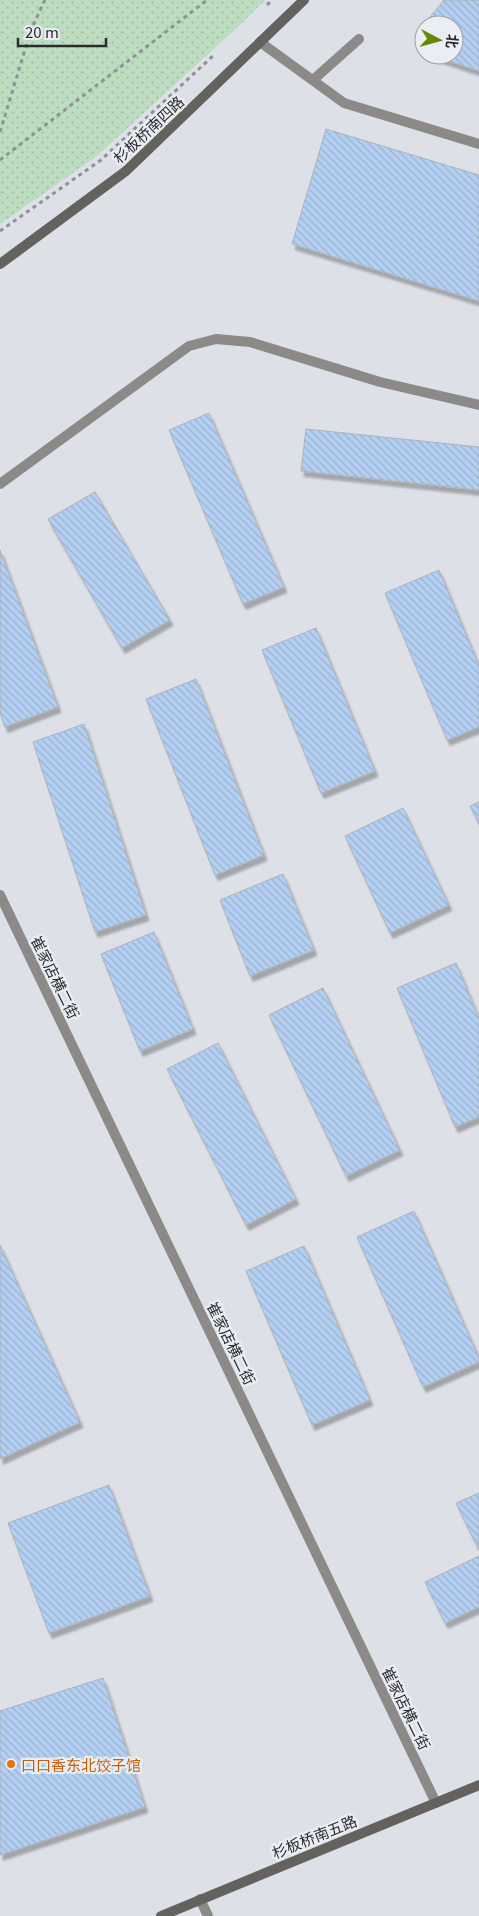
<svg xmlns="http://www.w3.org/2000/svg" width="479" height="1916" font-family="Georgia,'Noto Sans SC',serif">
  <style>
    .park { fill: url(#park-dots) }
    .building { fill: url(#building-back-hatch); stroke: #aeb2b8; filter: url(#shadow) }
    .lines { fill: none; stroke-linecap: round; stroke-linejoin: round }
    .path { stroke: #8e9195; stroke-width: 3; stroke-dasharray: 4 4; stroke-linecap: butt }
    .lane { stroke: #8b8a88; stroke-width: 10 }
    .street { stroke: #8b8a88; stroke-width: 10 }
    .secondary { stroke: #63625e; stroke-width: 10 }
    .food-dot { fill: #e8710a; stroke: #eaeef4; stroke-width: 2 }
    .labels { text-anchor: middle; dominant-baseline: central; stroke-width: 4.5; stroke-linejoin: round; paint-order: stroke }
    .street-label { font-size: 15px; fill: #2a2c2e; stroke: #eaeef4 }
    .food-label { font-size: 15px; fill: #c56008; stroke: #eaeef4; text-anchor: start }
  </style>
  <defs>
    <pattern id="park-dots" width="8" height="8" patternUnits="userSpaceOnUse" patternTransform="scale(1.25)"><rect width="8" height="8" fill="#bcddc0"/><path d="M2 2h.1M6 6h.1" fill="none" stroke="#a2bea5" stroke-width="1.8" stroke-linecap="round"/></pattern>
    <pattern id="building-back-hatch" width="6" height="6" patternUnits="userSpaceOnUse" patternTransform="scale(1.25)"><rect width="6" height="6" fill="#b3cff2"/><path d="M-1 5l2 2M0 0l6 6M5-1l2 2" fill="none" stroke="#9ab2d0"/></pattern>
    <filter id="shadow"><feDropShadow dx="3" dy="5.5" stdDeviation="1" flood-color="#0004"/></filter>
  </defs>
  <rect width="100%" height="100%" fill="#dde1e7"/>
  <path class="park" d="M0 0H265L241 24 97 156 0 224Z"/>
  <path class="building" d="M444 0H479V71L431 55H454V25H424V51L417 47 416 40 418 32Z
    M326 129 479 175V301L292 244Z
    M209 413 284 587 243 604 169 430Z
    M306 429 479 447V490L301 471Z
    M95 492 170 620 122 648 48 519Z
    M0 550 58 707 5 727 0 713Z
    M439 570 479 666V727L447 740 385 593Z
    M316 628 375 771 321 793 262 650Z
    M196 679 264 855 215 875 146 699Z
    M84 724 146 915 95 932 33 742Z
    M479 802V824L470 806Z
    M403 808 449 905 390 933 345 836Z
    M283 874 314 950 250 976 220 900Z
    M154 932 193 1029 140 1051 101 954Z
    M456 963 479 1019V1117L455 1127 397 988Z
    M323 988 400 1150 346 1176 269 1015Z
    M218 1043 296 1199 246 1225 167 1069Z
    M414 1211 479 1358V1362L423 1387 357 1237Z
    M0 1245 80 1422 0 1459Z
    M304 1246 370 1400 312 1425 246 1271Z
    M109 1485 150 1596 49 1633 8 1523Z
    M479 1493V1550L456 1503Z
    M479 1556V1607L445 1623 425 1582Z
    M103 1678 145 1807 0 1855V1711Z"/>
  <g class="lines">
    <path class="path" d="M267 5 272 0
      M0 132 31 30 45 0
      M0 160 207 0
      M0 231 101 160 215 54"/>
    <path class="lane" d="M260 42 344 103 479 144
      M313 80 359 39
      M0 484 189 346 216 339 250 342 380 382 479 405"/>
    <path class="street" d="M0 895 436 1803
      M200 1899 208 1916"/>
    <path class="secondary" d="M0 264 126 171 304 0
      M161 1916 479 1785"/>
  </g>
  <circle class="food-dot" cx="11" cy="1764" r="5"/>
  <g class="labels">
    <g class="street-label">
      <text transform="translate(148 129) rotate(-43)">杉板桥南四路</text>
      <text transform="translate(56 977) rotate(64)">崔家店横二街</text>
      <text transform="translate(232 1343) rotate(64)">崔家店横二街</text>
      <text transform="translate(407 1708) rotate(64)">崔家店横二街</text>
      <text transform="translate(314 1836) rotate(-22)">杉板桥南五路</text>
    </g>
    <g class="food-label">
      <text x="21" y="1764">口口香东北饺子馆</text>
    </g>
  </g>
  <g transform="translate(439 40) rotate(96)"><circle r="24" fill="#eaeef4" stroke="#9da0a5"/>
  <path d="M0-4L9 19L0 12L-9 19Z" fill="#688700"/>
  <text y="-8" font-size="14" font-weight="bold" text-anchor="middle" fill="#2a2c2e">北</text>
  </g>
  <path d="M18 38v8h88v-8" fill="none" stroke="#2a2c2e" stroke-width="2.5"/>
  <text x="25" y="38" font-size="15" fill="#2a2c2e" stroke="#eaeef4" stroke-width="4" paint-order="stroke">20 m</text>
</svg>
